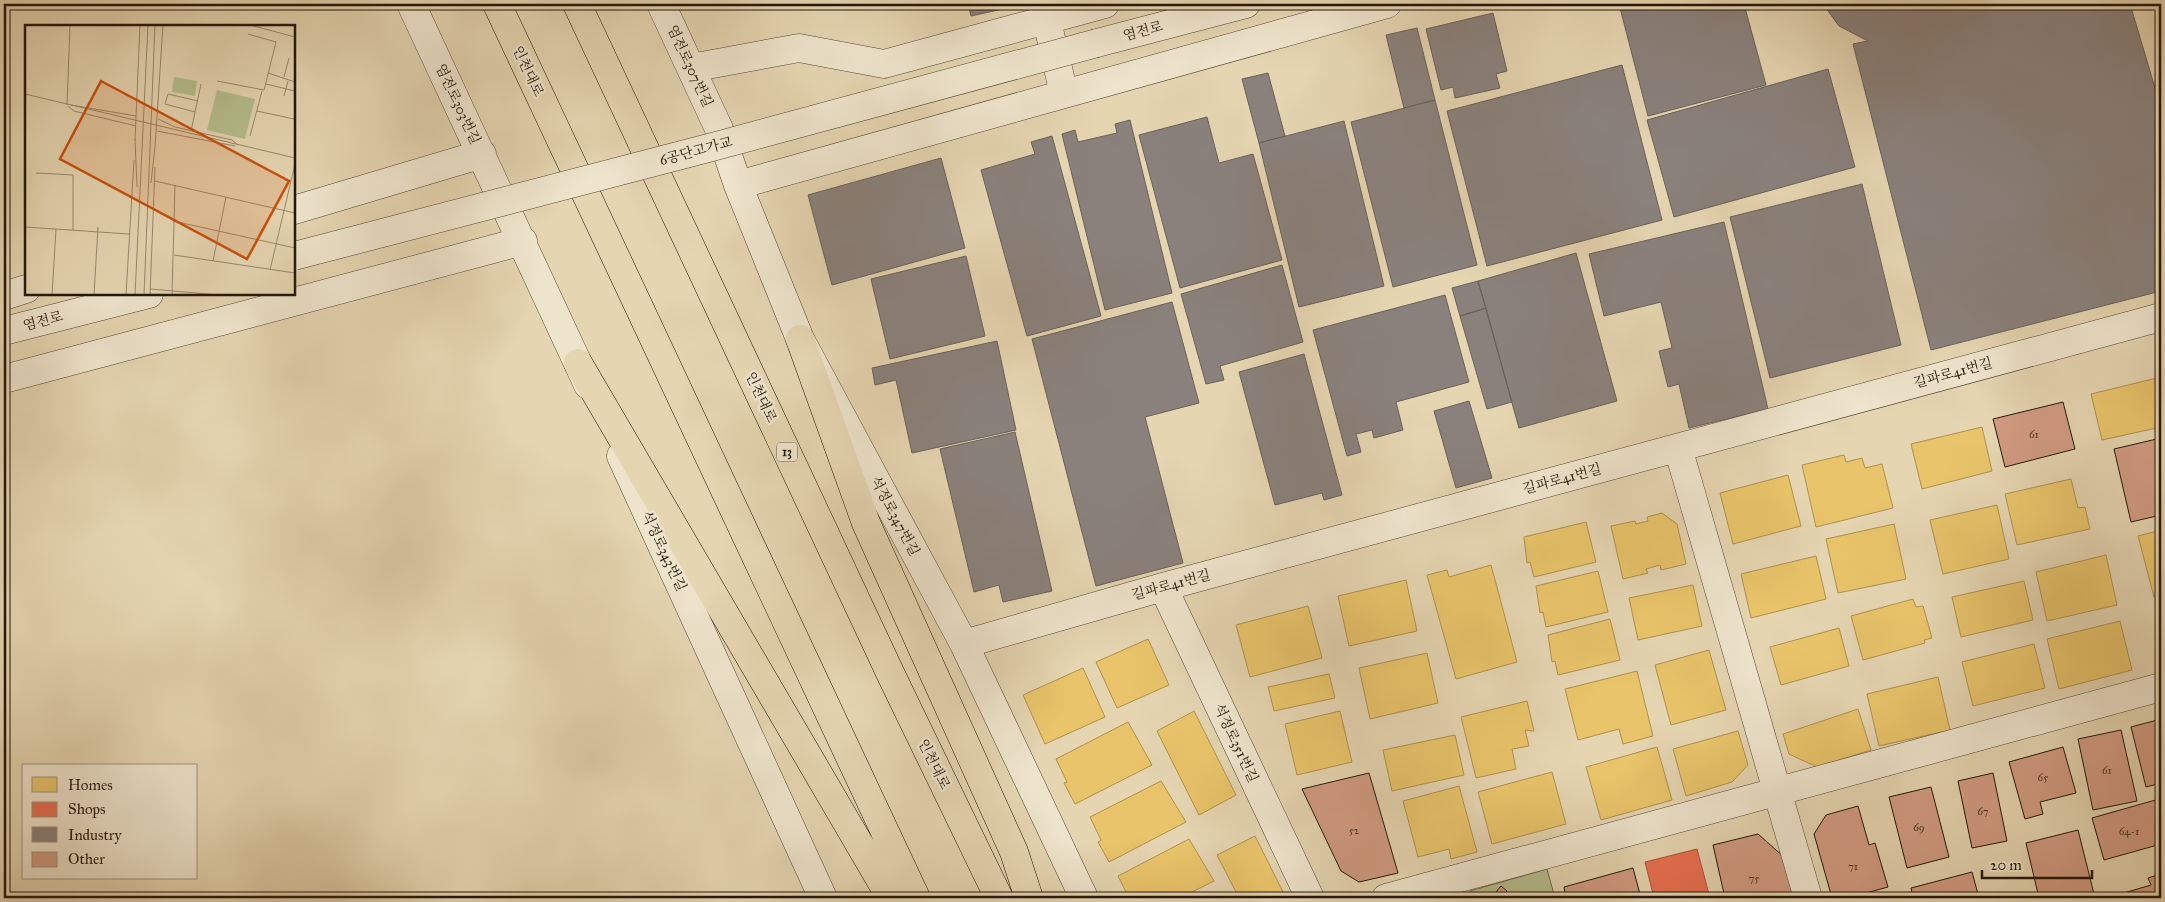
<svg xmlns="http://www.w3.org/2000/svg" width="2165" height="902" font-family="'IM FELL Great Primer','Noto Serif KR',serif">
  <style>
    .green { fill: #b5bd8c; stroke: #6c6a4b }
    .homes { fill: #e9c46a; stroke: #ae904d }
    .shops { fill: #e76f51; stroke: #ac553c }
    .industry { fill: #8a817c; stroke: #6b615a }
    .building { fill: #d19b82; stroke: #23170a }
    .lines { fill: none; stroke-linecap: round; stroke-linejoin: round }
    .minor-casing { stroke: #544634; stroke-width: 29 }
    .highway-casing { stroke: #23170a; stroke-width: 29 }
    .minor { stroke: #eee4cc; stroke-width: 28 }
    .highway { stroke: #e5d5b1; stroke-width: 28 }
    .minor-bridge-casing { stroke: #544634; stroke-width: 29; stroke-linecap: butt }
    .minor-bridge { stroke: #eee4cc; stroke-width: 28 }
    .labels { text-anchor: middle; dominant-baseline: central; stroke-width: 5; stroke-linejoin: round; paint-order: stroke }
    .number-label { font-size: 11px; fill: #4e3828 }
    .shield { fill: #eee4cc; stroke: #605444; stroke-width: 1 }
    .shield-label { font-size: 12px; font-weight: bold; fill: #23170a }
    .street-label { font-size: 14px; fill: #23170a; stroke: #eee4cc }
    .inset-road { fill: none; stroke: #97896e; stroke-width: 1 }
    .view { fill: #ca4f0c; fill-opacity: 0.15; stroke: #ca4f0c; stroke-width: 2.5 }
    .inset-edge { fill: none; stroke: #23170a; stroke-width: 2.5 }
  </style>
  <rect width="100%" height="100%" fill="#e5d5b1"/>
  <filter id="stains"><feTurbulence type="fractalNoise" baseFrequency=".004" numOctaves="4"/><feColorMatrix values="0 0 0 0 .2 0 0 0 0 .09 0 0 0 0 .02 0 0 0 .5 -.17"/></filter>
  <radialGradient id="worn" r=".72"><stop offset=".6" stop-color="#630" stop-opacity="0"/><stop offset="1" stop-color="#630" stop-opacity=".3"/></radialGradient>
  <path class="green" d="M1547 869 1555 898H1472L1470 891Z"/>
  <path class="homes" d="M2161 377V427L2102 440 2091 394Z
    M1982 427 1992 471 1922 489 1911 444Z
    M1844 455 1846 462 1862 458 1865 468 1882 464 1893 508 1816 527 1802 465Z
    M1788 475 1801 526 1733 544 1720 493Z
    M2071 479 2078 508 2085 507 2090 529 2017 545 2005 494Z
    M1997 505 2009 559 1943 574 1930 520Z
    M1662 513 1677 524 1686 564 1661 570 1660 565 1646 569 1648 573 1623 579 1611 526 1635 521 1636 524 1648 521 1647 517Z
    M1586 522 1596 562 1534 577 1530 562 1527 563 1524 537Z
    M1894 524 1906 579 1838 593 1826 539Z
    M2161 530V596L2154 597 2138 536Z
    M2106 555 2117 605 2047 621 2036 572Z
    M1816 556 1826 599 1751 618 1741 574Z
    M1491 565 1517 662 1456 679 1427 575 1447 570 1449 577Z
    M1598 571 1608 612 1546 627 1543 612 1540 613 1536 586Z
    M1406 580 1417 631 1349 646 1338 596Z
    M2024 581 2033 620 1961 637 1952 597Z
    M1693 585 1702 626 1638 640 1629 598Z
    M1913 599 1916 607 1923 606 1932 638 1924 640 1925 643 1863 660 1851 616Z
    M1308 606 1322 658 1250 677 1236 625Z
    M2161 616V639L2156 617Z
    M1610 619 1620 660 1558 675 1555 661 1552 662 1548 635Z
    M2120 621 2132 670 2059 689 2047 639Z
    M1839 628 1849 666 1781 685 1770 647Z
    M1148 639 1169 685 1117 708 1096 662Z
    M2034 644 2045 688 1973 706 1962 662Z
    M1709 650 1726 710 1671 725 1655 665Z
    M1427 653 1438 703 1370 719 1359 668Z
    M1083 668 1105 717 1045 744 1023 695Z
    M1637 671 1653 736 1623 744 1619 729 1578 740 1565 689Z
    M1329 674 1335 698 1274 711 1268 687Z
    M1938 677 1950 730 1879 746 1867 694Z
    M1527 701 1534 731 1525 730 1529 746 1512 749 1516 769 1476 778 1461 717Z
    M1858 709 1871 750 1817 767 1789 754 1783 734Z
    M1194 711 1236 795 1199 815 1157 731Z
    M1340 711 1352 762 1297 775 1285 724Z
    M1128 722 1152 765 1075 804 1064 783 1067 782 1056 759Z
    M1738 731 1748 765 1732 782 1686 796 1673 749Z
    M1455 735 1464 775 1392 791 1383 750Z
    M1657 747 1672 800 1601 820 1586 767Z
    M1552 772 1566 824 1492 844 1478 792Z
    M1161 781 1186 822 1109 862 1098 842 1101 840 1090 817Z
    M1459 786 1477 852 1451 859 1449 849 1418 857 1403 801Z
    M1255 836 1286 898H1239L1217 855Z
    M1189 839 1214 881 1180 898H1129L1118 876Z
    M1220 892 1224 898H1208Z"/>
  <path class="shops" d="M1697 849 1710 898H1654L1645 862Z"/>
  <path class="industry" d="M968 4H1021V5L971 16Z
    M1619 4H1744L1766 85 1648 116Z
    M1823 4H2130L2161 108V291L1931 350 1853 44 1868 41 1839 26Z
    M1493 13 1507 71 1496 74 1500 88 1455 98 1453 87 1441 90 1426 29Z
    M1417 28 1435 100 1404 108 1386 35Z
    M1622 65 1662 220 1487 266 1447 111Z
    M1828 69 1855 167 1674 217 1647 120Z
    M1268 73 1285 136 1259 143 1242 79Z
    M1435 100 1477 265 1393 287 1351 122Z
    M1207 117 1219 163 1253 154 1282 260 1180 288 1139 135Z
    M1130 120 1172 293 1105 310 1062 134 1075 130 1078 142 1117 133 1115 124Z
    M1344 121 1384 286 1299 307 1259 143Z
    M1052 136 1101 316 1027 336 981 170 1035 154 1031 142Z
    M941 158 965 248 832 285 808 195Z
    M1862 184 1901 345 1770 378 1730 217Z
    M1724 222 1768 409 1689 428 1679 384 1668 387 1659 351 1672 348 1661 302 1604 316 1589 254Z
    M1576 253 1617 401 1519 428 1478 281Z
    M966 256 985 336 890 359 871 279Z
    M1282 265 1303 342 1220 366 1224 380 1206 384 1181 294Z
    M1478 281 1486 308 1460 316 1452 288Z
    M1445 295 1469 382 1396 402 1403 430 1374 438 1372 430 1356 434 1361 452 1347 456 1313 330Z
    M1172 302 1199 403 1145 417 1183 563 1096 586 1032 339Z
    M1486 308 1512 402 1487 409 1460 316Z
    M997 341 1016 430 912 453 896 380 875 385 872 368Z
    M1304 354 1342 495 1324 500 1322 493 1275 505 1239 372Z
    M1469 401 1492 478 1456 488 1434 411Z
    M1015 432 1052 591 1003 602 999 585 974 592 940 449Z"/>
  <path class="building" d="M2063 402 2075 449 2005 467 1993 419Z
    M2161 438V515L2131 522 2114 449Z
    M2161 719V783L2146 787 2131 727Z
    M2121 730 2137 801 2093 810 2078 739Z
    M2063 747 2076 793 2040 802 2043 814 2025 819 2009 762Z
    M1369 773 1398 873 1359 882 1341 871 1302 789Z
    M1993 773 2007 841 1972 848 1958 781Z
    M1931 787 1949 857 1907 868 1889 797Z
    M2159 799 2161 808V844L2104 860 2092 818Z
    M1858 806 1869 845 1875 843 1888 887 1848 898H1832L1814 834 1826 815Z
    M2078 830 2095 898H2039L2026 843Z
    M1758 834 1784 857 1793 898H1725L1713 845Z
    M1633 868 1641 898H1566L1564 887Z
    M1972 872 1979 898H1913L1911 888Z
    M2161 874V898H2126L2124 893 2151 885 2148 878Z
    M1501 886 1507 891 1503 896 1496 892Z"/>
  <g class="lines">
    <defs>
      <path id="minor" d="M411 4 588 385
        M661 4 719 129 738 185 800 339 964 644 1084 898
        M1043 4 1064 94
        M1097 43 1246 4
        M691 68 799 48 884 64 1105 4
        M738 185 1387 4
        M294 210 482 154
        M4 296 26 289
        M4 331 149 294
        M4 379 523 241
        M1678 448 1808 898
        M621 456 823 898
        M1163 587 1310 898
        M964 644 1163 587 2161 317
        M1386 898 2161 687"/>
      <path id="highway" d="M497 4 916 898
        M577 4 893 679 999 898
        M800 339 866 523 1014 852 1029 898
        M578 363 891 898"/>
    </defs>
    <use href="#minor" class="minor-casing"/>
    <use href="#highway" class="highway-casing"/>
    <use href="#minor" class="minor"/>
    <use href="#highway" class="highway"/>
    <defs>
      <path id="minor-bridge" d="M294 256 716 146 1097 43"/>
    </defs>
    <use href="#minor-bridge" class="minor-bridge-casing"/>
    <use href="#minor-bridge" class="minor-bridge"/>
  </g>
  <g class="labels">
    <g class="number-label">
      <text x="2034" y="434">61</text>
      <text x="2107" y="770">61</text>
      <text x="2043" y="777">65</text>
      <text x="1983" y="811">67</text>
      <text x="1919" y="827">69</text>
      <text x="1354" y="830">52</text>
      <text x="2129" y="831">64-1</text>
      <text x="1853" y="866">71</text>
      <text x="1754" y="878">75</text>
    </g>
    <rect class="shield" x="777" y="442.5" width="20" height="19" rx="4"/>
    <g class="shield-label">
      <text x="787" y="452">13</text>
    </g>
    <g class="street-label">
      <text transform="translate(1143 31) rotate(-15)">염전로</text>
      <text transform="translate(690 66) rotate(65)">염전로307번길</text>
      <text transform="translate(528 71) rotate(65)">인천대로</text>
      <text transform="translate(458 104) rotate(65)">염전로303번길</text>
      <text transform="translate(696 151) rotate(-15)">6공단고가교</text>
      <text transform="translate(43 321) rotate(-15)">염전로</text>
      <text transform="translate(1953 373) rotate(-15)">길파로41번길</text>
      <text transform="translate(761 397) rotate(65)">인천대로</text>
      <text transform="translate(1562 479) rotate(-15)">길파로41번길</text>
      <text transform="translate(895 516) rotate(62)">석정로347번길</text>
      <text transform="translate(664 551) rotate(65)">석정로343번길</text>
      <text transform="translate(1171 585) rotate(-15)">길파로41번길</text>
      <text transform="translate(1236 743) rotate(65)">석정로351번길</text>
      <text transform="translate(934 764) rotate(64)">인천대로</text>
    </g>
  </g>
  <g transform="translate(25 25)">
    <rect width="270" height="270" fill="#e5d5b1"/>
    <path d="M149 52 172 56 170 71 147 67ZM192 65 230 74 220 114 182 105Z" fill="#b5bd8c"/>
    <path class="inset-road" d="M225 0 270 12M243 48 270 57M259 52 264 33M192 56 239 65 251 17 223 9M241 59 270 66M0 69 270 133M259 71 263 56M42 80 45 0M46 80 111 91M43 81 49 86 111 101M232 86 269 94M170 87 140 79 143 69 173 76M133 94 150 102 207 115 213 120M132 106 210 121M166 106 176 59M225 111 237 66M110 114 112 162M110 115 115 0M130 122 138 0M11 148 48 150V205M130 156 270 188M126 158 130 122M148 196 270 223M0 202 104 209M149 230 270 248M188 236 201 172M245 245 270 139M125 264 194 270M27 270 31 204M69 270 73 202M101 270 109 135M110 270 123 0M119 270 130 0M125 270 130 142M147 270 150 160"/>
    <path class="view" d="M76 56 264 156 222 234 35 134Z"/>
    <rect width="270" height="270" class="inset-edge"/>
  </g>
  <rect width="2165" height="902" fill="none" stroke="#e5d5b1" stroke-width="20"/>
  <rect x="5" y="5" width="2155" height="892" fill="none" stroke="#23170a" stroke-width="2.5"/>
  <rect x="10" y="10" width="2145" height="882" fill="none" stroke="#23170a"/>
  <rect x="22" y="764" width="175" height="115" fill="#eee4cc" stroke="#9d927e"/>
  <rect x="32" y="777" width="25" height="15" fill="#e9c46a" stroke="#9d927e"/>
  <text x="68" y="790" font-size="15" fill="#23170a">Homes</text>
  <rect x="32" y="802" width="25" height="15" fill="#e76f51" stroke="#9d927e"/>
  <text x="68" y="814" font-size="15" fill="#23170a">Shops</text>
  <rect x="32" y="827" width="25" height="15" fill="#8a817c" stroke="#9d927e"/>
  <text x="68" y="840" font-size="15" fill="#23170a">Industry</text>
  <rect x="32" y="852" width="25" height="15" fill="#d19b82" stroke="#9d927e"/>
  <text x="68" y="864" font-size="15" fill="#23170a">Other</text>
  <path d="M1982 870v8h110v-8" fill="none" stroke="#23170a" stroke-width="2.5"/>
  <text x="1990" y="870" font-size="15" fill="#23170a" stroke="#eee4cc" stroke-width="4" paint-order="stroke">20 m</text>
  <rect width="100%" height="100%" filter="url(#stains)"/>
  <rect width="100%" height="100%" fill="url(#worn)"/>
</svg>
